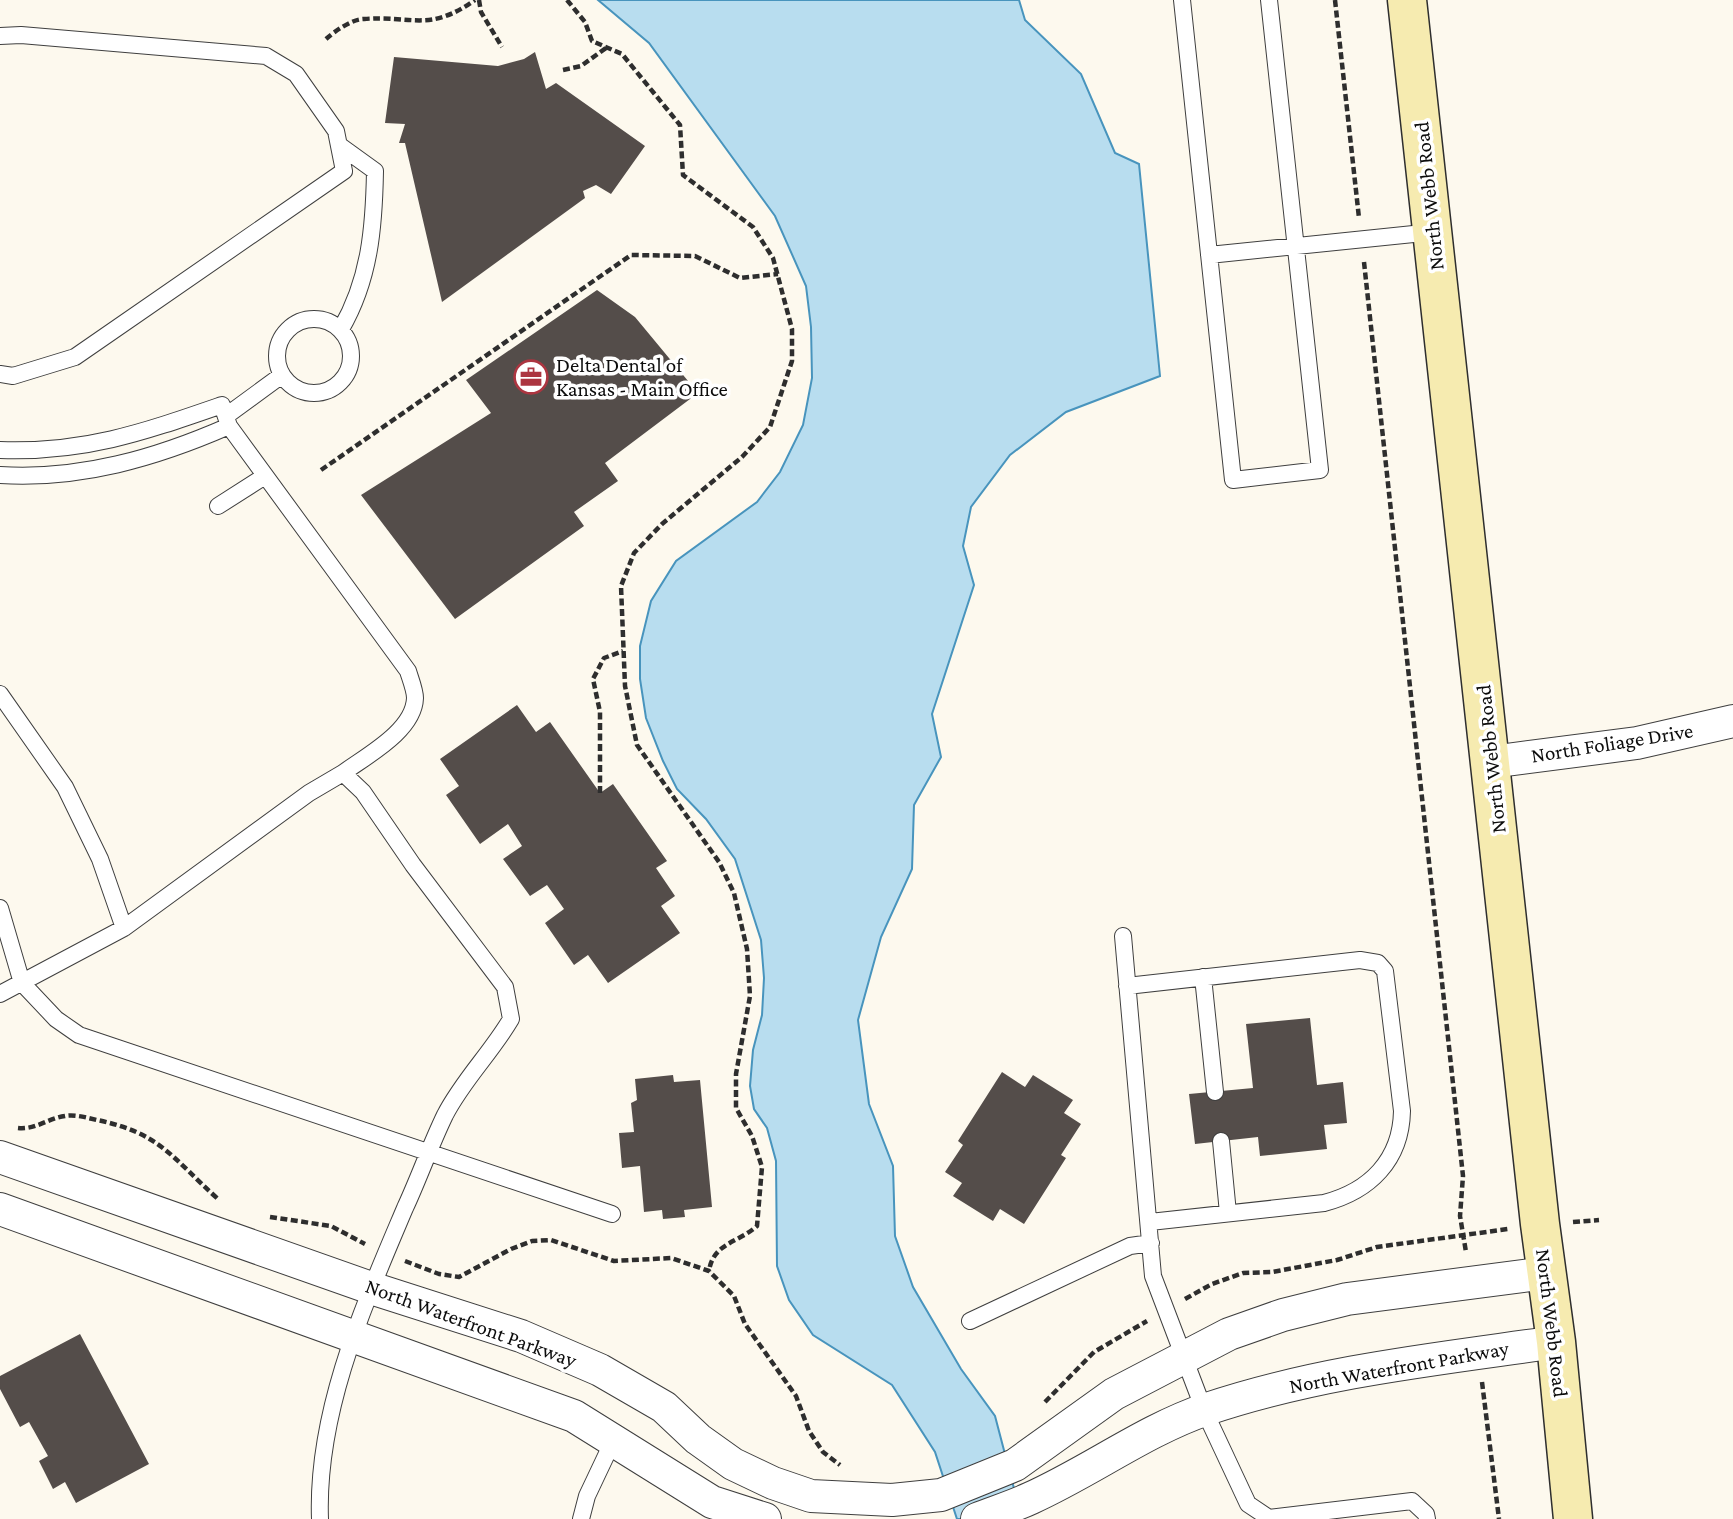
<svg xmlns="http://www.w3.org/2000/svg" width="1733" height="1519" font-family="'Crimson Pro',serif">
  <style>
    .water { fill: #b8ddef; stroke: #4894bd; stroke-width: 2 }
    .building { fill: #544d4a }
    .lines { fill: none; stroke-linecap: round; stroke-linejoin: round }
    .lane-casing { stroke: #3f3f3f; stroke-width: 18 }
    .street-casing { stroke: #3f3f3f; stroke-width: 34 }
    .secondary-casing { stroke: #2e2e2e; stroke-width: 41 }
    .path { stroke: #2e2e2e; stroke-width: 4.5; stroke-dasharray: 7 3.5; stroke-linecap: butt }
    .lane { stroke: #fff; stroke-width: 16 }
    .street { stroke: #fff; stroke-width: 32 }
    .secondary { stroke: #f6ebb0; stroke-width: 38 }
    .labels { text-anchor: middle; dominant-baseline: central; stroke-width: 7; stroke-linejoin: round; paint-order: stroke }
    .street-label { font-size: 21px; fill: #0c0c0c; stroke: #fff }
    .poi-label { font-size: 21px; fill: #0c0c0c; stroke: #fff; text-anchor: start }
  </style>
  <rect width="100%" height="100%" fill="#fdf9ee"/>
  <path class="water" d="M598 0H1019L1025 20 1081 74 1115 153 1139 164 1160 376 1066 412 1010 455 971 507 963 546 974 585 932 714 941 757 914 805 912 869 881 937 858 1020 869 1104 893 1166 895 1236 913 1287 961 1369 995 1416 1022 1519H957L935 1452 892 1385 813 1335 789 1300 777 1266 776 1161 767 1128 754 1109 750 1086 753 1050 762 1015 764 978 761 940 735 859 706 819 677 789 663 761 646 718 640 679V646L651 601 676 561 757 502 780 472 803 425 812 378 811 327 806 286 775 216 649 43Z"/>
  <path class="building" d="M535 52 546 89 556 83 645 146 611 194 596 185 583 191 585 198 442 302 405 143H399L405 124 385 123 394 57 498 66 524 59Z
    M597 290 635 317 698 393 605 463 618 481 574 512 584 526 455 619 361 495 491 413 466 380Z
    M517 705 536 732 550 722 600 793 613 784 667 861 656 868 675 896 661 906 680 933 608 983 588 955 574 965 545 923 564 909 547 885 530 896 503 859 522 846 508 824 480 844 446 795 459 786 440 759Z
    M1310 1018 1317 1085 1343 1082 1347 1123 1324 1125 1327 1149 1260 1156 1258 1137 1195 1144 1189 1094 1253 1088 1246 1024Z
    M1002 1072 1025 1087 1033 1075 1073 1100 1064 1113 1081 1124 1061 1155 1066 1158 1024 1224 1000 1209 993 1221 953 1196 962 1183 945 1172 963 1145 958 1141Z
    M673 1075 674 1082 700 1080 712 1207 684 1210 685 1217 663 1219 662 1210 644 1212 640 1166 622 1168 619 1133 634 1132 631 1103 637 1100 635 1079Z
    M80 1334 149 1464 76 1503 65 1482 53 1489 39 1461 48 1456 29 1422 20 1427 0 1389V1376Z"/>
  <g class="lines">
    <defs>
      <path id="lane" d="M1182 0 1233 480 1320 470 1269 0
        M0 36 21 35 266 56 296 74 336 131 344 171 75 357 13 376 0 374
        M339 145 375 171C374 227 370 279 341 329
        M1209 255 1433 232
        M277 356a37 37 0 1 1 74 0a37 37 0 1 1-74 0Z
        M226 416 282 375
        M229 426 408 671C410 678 415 690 415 698 414 731 366 756 343 773
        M0 450C85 453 144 432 222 405L229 426C156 458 80 480 0 475
        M218 506 265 476
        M0 694 65 787 100 859 124 928
        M0 908 22 983 56 1019 79 1035 612 1214
        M1123 936 1153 1276 1204 1410 1248 1504 1269 1518 1412 1501 1426 1514 1427 1519
        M1203 977 1215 1092
        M1127 986 1360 960 1378 963 1385 971 1402 1111C1401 1160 1370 1191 1324 1203L1150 1222
        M0 994 124 928 309 793 343 773 363 792 413 865 505 987 511 1019C491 1053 463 1080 445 1115 430 1146 419 1178 405 1208 364 1305 316 1412 320 1519
        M1221 1141 1228 1213
        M970 1321 1130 1246 1151 1243
        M581 1519 587 1496 613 1441"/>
      <path id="street" d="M1491 762 1637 743 1733 721
        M0 1157 371 1288 521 1336 600 1370 664 1407 698 1439 733 1464 773 1483 811 1496 892 1500 941 1495 1015 1465 1114 1394 1229 1334 1283 1315 1347 1299 1546 1273
        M0 1209 574 1416 712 1502 765 1519
        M977 1519C995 1512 1014 1506 1031 1498 1091 1471 1145 1430 1207 1409 1320 1371 1438 1359 1556 1342"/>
      <path id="secondary" d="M1407 0 1540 1224 1556 1342 1573 1519"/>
    </defs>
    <use href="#lane" class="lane-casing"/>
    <use href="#street" class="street-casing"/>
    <use href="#secondary" class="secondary-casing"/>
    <path class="path" d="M479 0 481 12 502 47
      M567 0 585 22 592 41 622 54 680 125 683 175 753 227 773 258 792 329V361L770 427 742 457 662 524 634 553 621 586 625 686 637 745 719 862 734 893 747 949 750 996 736 1074V1108L752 1136 762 1167 757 1226C738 1243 713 1243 709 1271
      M1335 0 1359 218
      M326 39C335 31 352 19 364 19 413 15 428 33 475 0
      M563 70 581 66 606 48
      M1364 262 1463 1176 1460 1216 1466 1252
      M321 470 631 255 695 256 740 278 778 274
      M600 793V712L593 679 604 658 623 651
      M18 1128C35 1130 49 1118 65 1116 75 1114 88 1118 97 1120 161 1133 173 1159 218 1199
      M270 1217 331 1226 365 1244
      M1573 1222 1599 1220
      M405 1261 439 1274 459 1277 511 1249 532 1241 551 1240 614 1261 671 1258 709 1271 734 1296 745 1324 796 1396 809 1431 823 1452 840 1465
      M1185 1299 1212 1284 1243 1273 1272 1272 1337 1260 1377 1247 1508 1229
      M1482 1382 1499 1519
      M1045 1402 1094 1352 1147 1321"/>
    <use href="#lane" class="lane"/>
    <use href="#street" class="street"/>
    <use href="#secondary" class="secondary"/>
  </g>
  <defs>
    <symbol id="office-ring" viewBox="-11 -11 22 22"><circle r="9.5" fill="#fff" stroke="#ac3540" stroke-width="1.5"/><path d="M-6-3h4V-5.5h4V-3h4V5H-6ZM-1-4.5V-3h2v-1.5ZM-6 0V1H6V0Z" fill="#ac3540"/></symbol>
  </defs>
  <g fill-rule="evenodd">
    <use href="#office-ring" x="512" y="358" width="38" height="38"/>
  </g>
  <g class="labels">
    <g class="street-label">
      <text transform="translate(1429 196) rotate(-96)">North Webb Road</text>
      <text transform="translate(1612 743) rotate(-9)">North Foliage Drive</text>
      <text transform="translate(1491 759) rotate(-96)">North Webb Road</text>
      <text transform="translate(471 1323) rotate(20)">North Waterfront Parkway</text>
      <text transform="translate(1552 1323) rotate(83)">North Webb Road</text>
      <text transform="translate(1399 1367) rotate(-10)">North Waterfront Parkway</text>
    </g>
    <g class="poi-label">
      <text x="556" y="365">Delta Dental of<tspan x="556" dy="24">Kansas - Main Office</tspan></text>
    </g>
  </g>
</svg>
